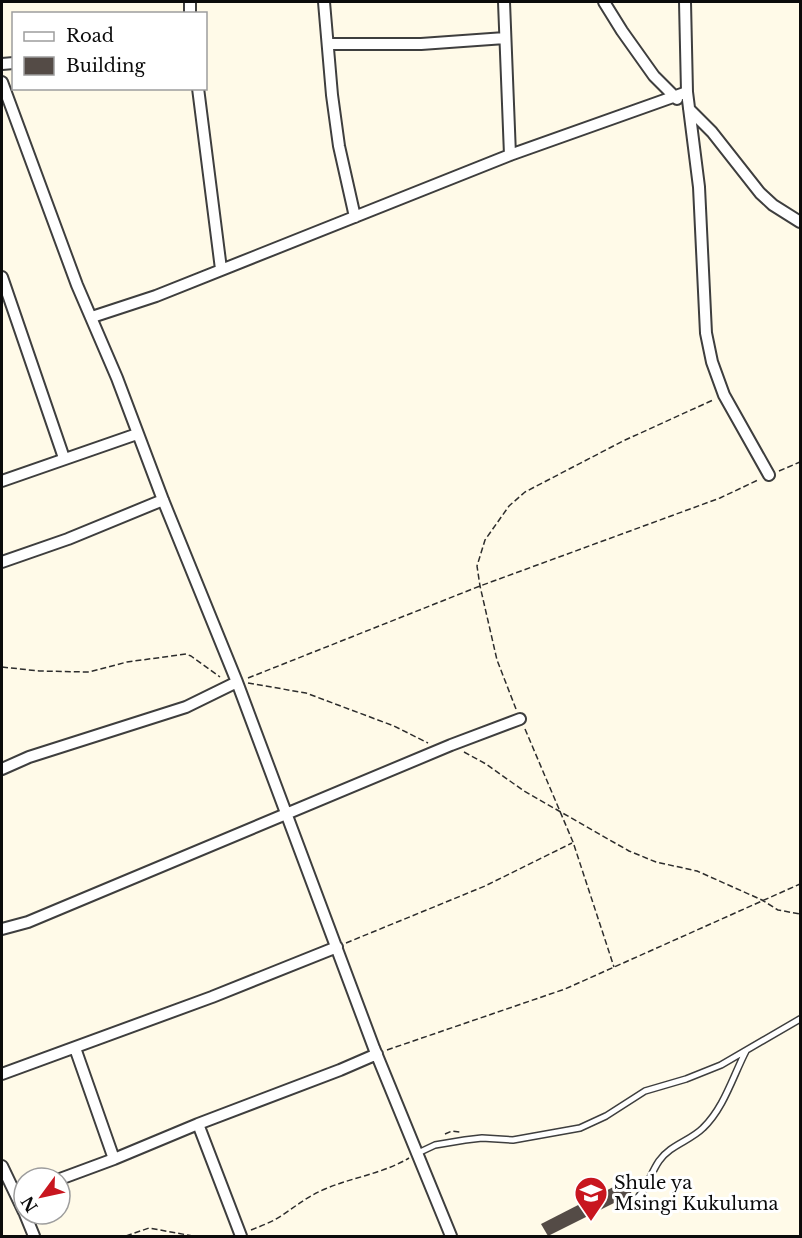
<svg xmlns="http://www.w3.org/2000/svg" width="802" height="1238" font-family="'Libre Baskerville',serif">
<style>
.building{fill:#544b46}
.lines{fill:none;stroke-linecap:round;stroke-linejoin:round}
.lane-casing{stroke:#3e3e3e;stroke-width:8}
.street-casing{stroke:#3e3e3e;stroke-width:14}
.path{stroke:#2d2d2d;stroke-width:1.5;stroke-dasharray:6 3;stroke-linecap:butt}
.lane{stroke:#fff;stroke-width:5}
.street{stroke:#fff;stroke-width:10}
.labels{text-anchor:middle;stroke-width:6;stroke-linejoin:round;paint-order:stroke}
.poi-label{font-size:18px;fill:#0b0b0b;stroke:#fff;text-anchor:start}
</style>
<rect width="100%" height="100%" fill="#fffae8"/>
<path class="building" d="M625,1181L632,1194L548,1236L541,1224Z"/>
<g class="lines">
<defs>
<path id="lane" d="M418,1153L435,1145L465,1140L482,1138L513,1140L580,1128L606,1116L645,1091L686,1079L721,1065L800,1019
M635,1200C647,1190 650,1174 659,1161C670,1145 690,1141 703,1128C724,1108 733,1076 746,1051"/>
<path id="street" d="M190,2V14
M324,2L332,95L339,146L355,217
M504,2L510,155
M604,2L622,31L654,76L677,99
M685,2L687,92L699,187L706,333L712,362L724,395L769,475
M328,44H421L505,38
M2,64L14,63
M2,82L77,285L117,378L163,500L237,682L374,1048L451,1236
M198,88L221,269
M689,109L712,132L760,193L773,205L800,222
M2,277L64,458
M92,317L156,296L510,155L687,92
M2,481L137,434
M2,562L68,539L163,500
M2,769L29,757L186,707L237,682
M2,929L28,922L451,745L520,719
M75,1048L114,1159
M2,1074L212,997L337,947
M198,1124L241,1236
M2,1166L24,1212
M60,1179L114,1159L198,1124L340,1070L377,1054
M25,1214L34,1236"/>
</defs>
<use href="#lane" class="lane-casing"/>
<use href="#street" class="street-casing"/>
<path class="path" d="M779,471L800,462
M2,667L39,671L89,672L127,662L186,654L191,656L220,677
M248,678L480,586L720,498L758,480
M248,683L306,693L394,726L428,743
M516,709L497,660L480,586L477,566L485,540L509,506L525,492L623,441L713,400
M525,729L573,842L614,967
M464,752L486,764L524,791L629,851L656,862L697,871L762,900L778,910L800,914
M346,943L485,886L572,843
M387,1050L565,989L800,884
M445,1134L452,1131L460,1132
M251,1230C261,1226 272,1222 281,1216C296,1206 308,1196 325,1189C353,1177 382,1174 409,1158
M126,1236L149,1228L193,1236H229"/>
<use href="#lane" class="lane"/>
<use href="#street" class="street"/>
</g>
<defs>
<symbol id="school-pin" viewBox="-11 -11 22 30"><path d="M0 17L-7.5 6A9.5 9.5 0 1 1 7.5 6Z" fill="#c8161f" stroke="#fff"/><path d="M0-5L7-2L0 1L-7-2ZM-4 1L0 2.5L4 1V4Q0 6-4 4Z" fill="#fff"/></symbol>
</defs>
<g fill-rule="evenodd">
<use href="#school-pin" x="572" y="1174" width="38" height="52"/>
</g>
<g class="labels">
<g class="poi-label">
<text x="614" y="1189">Shule ya<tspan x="614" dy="21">Msingi Kukuluma</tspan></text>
</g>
</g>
<rect width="802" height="1238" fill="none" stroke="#0b0b0b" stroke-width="6"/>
<rect x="12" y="12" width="195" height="78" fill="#ffffff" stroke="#9d9d9d" stroke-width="1.5"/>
<rect x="24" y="32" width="30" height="9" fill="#ffffff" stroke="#9d9d9d" stroke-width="1.5"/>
<text x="66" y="42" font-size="18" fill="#0b0b0b">Road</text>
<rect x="24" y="57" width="30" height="18" fill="#544b46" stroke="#9d9d9d" stroke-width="1.5"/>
<text x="66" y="72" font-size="18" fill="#0b0b0b">Building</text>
<g transform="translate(42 1196) rotate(237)"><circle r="28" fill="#ffffff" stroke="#9d9d9d" stroke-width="1.5"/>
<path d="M0-4.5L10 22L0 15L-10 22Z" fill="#c8161f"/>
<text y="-9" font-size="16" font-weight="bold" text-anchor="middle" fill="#0b0b0b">N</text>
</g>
</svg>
